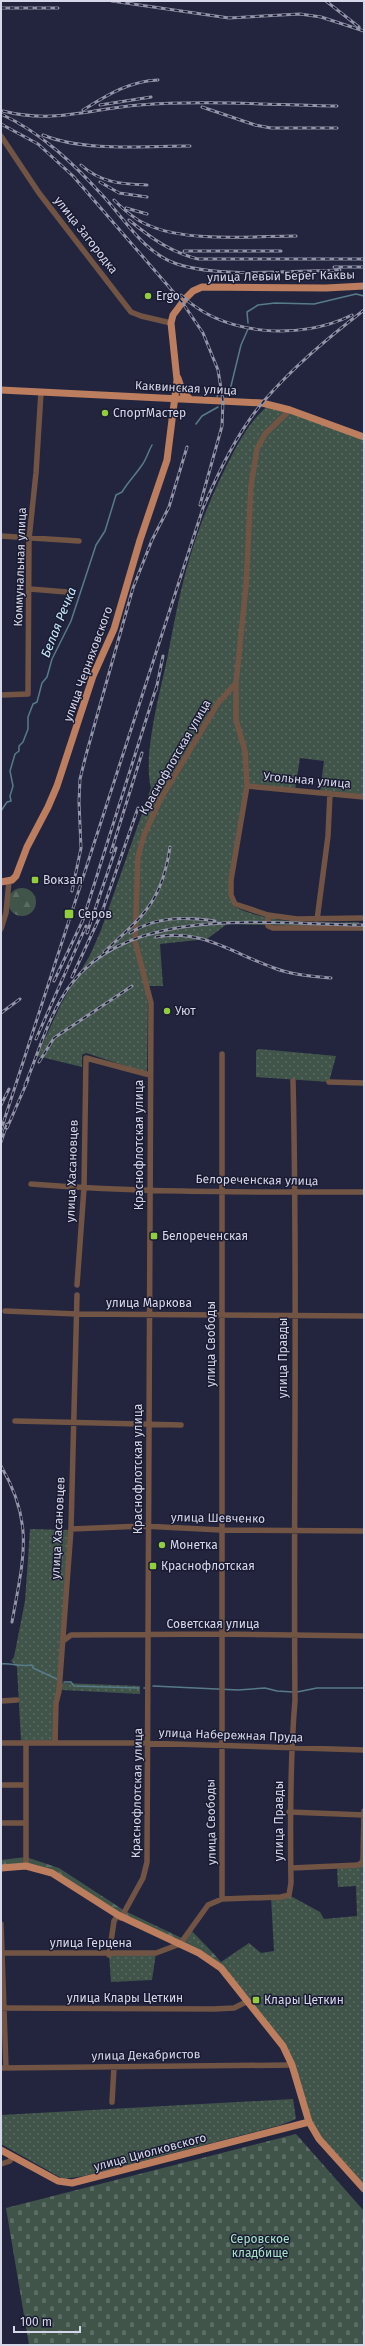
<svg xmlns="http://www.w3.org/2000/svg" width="365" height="2346" font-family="'Fira Sans',sans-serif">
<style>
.grass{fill:url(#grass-dots)}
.forest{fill:url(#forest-firs)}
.cemetery{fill:url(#cemetery-stones)}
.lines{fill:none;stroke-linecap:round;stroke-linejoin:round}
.stream{stroke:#577b89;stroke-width:1.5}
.minor{stroke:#725445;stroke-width:5.5}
.major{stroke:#bc7e5e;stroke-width:7}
.rail-casing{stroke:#9294a8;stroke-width:3}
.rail{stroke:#1a1b33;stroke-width:1.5;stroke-dasharray:4.5;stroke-linecap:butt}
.poi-dot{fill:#92cd3e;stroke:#1a1b33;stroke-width:1.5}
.labels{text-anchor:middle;stroke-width:3;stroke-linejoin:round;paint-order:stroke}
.street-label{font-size:12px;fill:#d6d8e9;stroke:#1a1b33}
.poi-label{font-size:12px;fill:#d6d8e9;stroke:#1a1b33;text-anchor:start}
.park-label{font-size:12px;fill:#a6e4c6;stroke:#1a1b33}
.water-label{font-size:13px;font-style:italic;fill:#c5ebfb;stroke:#1a1b33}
</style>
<defs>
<pattern id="grass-dots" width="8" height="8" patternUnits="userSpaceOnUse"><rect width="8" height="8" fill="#40544a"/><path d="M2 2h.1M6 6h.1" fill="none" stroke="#5b6c64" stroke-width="1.8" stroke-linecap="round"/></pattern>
<pattern id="forest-firs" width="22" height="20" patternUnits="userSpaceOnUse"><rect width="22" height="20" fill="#40544a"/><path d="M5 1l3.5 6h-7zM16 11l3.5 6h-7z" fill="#5b6c64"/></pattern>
<pattern id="cemetery-stones" width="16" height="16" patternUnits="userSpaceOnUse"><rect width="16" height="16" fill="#40544a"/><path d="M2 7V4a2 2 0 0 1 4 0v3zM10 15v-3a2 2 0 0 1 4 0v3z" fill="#5b6c64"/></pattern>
</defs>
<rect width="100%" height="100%" fill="#23253e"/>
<path class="grass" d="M269,405L364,437V797L320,792L324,761L300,758L295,790L247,786L229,882V897L233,906C272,925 316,923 359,922V928L227,924L207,939L160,944L163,986H145L148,1003L147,1073L86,1053L82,1055V1067L37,1056L61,1004L90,955L101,930L151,788C143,759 158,699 165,669C172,636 177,603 186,571C196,533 211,496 229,461C239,441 252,418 269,405Z
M259,1049L336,1056L329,1082L256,1077V1051Z
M30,1529L70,1530L55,1741H21L17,1667L11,1661L14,1657L25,1601Z
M62,1683L140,1686V1694L62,1690Z
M364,1861V2189L319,2139L283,2046L221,1968V1962L249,1943L261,1953L274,1951L271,1897L289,1895L320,1912L324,1919L357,1916L356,1886L338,1887L337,1866Z
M190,1929L213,1953L182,1939Z
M156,1953L152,1980L111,1982L109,1954Z
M293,2099L296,2119L281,2125L84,2176L63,2179L1,2144V2115Z"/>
<path class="forest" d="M8 902a14 14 0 1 1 28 0a14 14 0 1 1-28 0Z
M26,1857L59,1868L125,1911L213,1953L221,1962V1968L208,1959L121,1918L43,1870L1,1868V1860Z"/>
<path class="cemetery" d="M296,2134L364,2211V2345H29L6,2208Z"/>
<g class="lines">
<path class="stream" d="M248,323L247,312L258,305L275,303L314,304L356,294L364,296
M225,392L230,390L241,345L248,329
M217,397L219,392
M196,424L202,416L218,407
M1,811L7,802L11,801L10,796L13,786L10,771L15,754L19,751V746L23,742L28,729V717L33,704L37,702L42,683L47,677L52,659L71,621L96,545L105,531L116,495L122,492C128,482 136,474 142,465C146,460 148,452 152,445
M1,1664C12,1663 21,1667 32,1665L33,1668L57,1679
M64,1682H71L74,1686L139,1688
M153,1686L238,1690L265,1688L277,1691L293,1692
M144,1688H145
M297,1692L317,1688H364"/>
<path class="minor" d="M1,136L39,193L131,312L141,316L171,323
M1,536L79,541
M30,589L67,592
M236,683V720L245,751L247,786L231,880V895L235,904L268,915L297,919L362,918
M1,695L28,694L29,539L36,473L41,392
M247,786L364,797
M268,915V926L273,928H364
M317,920L328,836L330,793
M1,929L6,913L9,881
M222,1054V1899
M329,1082L364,1083
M31,1184C142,1193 253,1192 364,1192
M77,1285L84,1188L86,1058L150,1075
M5,1311L77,1314L364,1316
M15,1421L181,1425
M71,1529L143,1526L221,1530L364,1531
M63,1641L71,1635L221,1634L364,1636
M1,1701L17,1700
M1,1743H141L364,1750
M55,1743L56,1703L59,1691L71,1529L77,1295
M1,1785H26
M289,1812L364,1815
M1,1823H26
M26,1866V1743
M291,1868L359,1865L363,1861L364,1811
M121,1918L143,1878L147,1862L151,1003L135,941L138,857L144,835L160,800L218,703L236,683L246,586L251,486L257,449L265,434L290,410
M1,1924L6,2068
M1,1953H156L180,1944L208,1905L222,1899L281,1897L289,1895L291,1883C290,1822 290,1761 295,1700C293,1493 298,1287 293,1081
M109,1955L114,1921L118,1915
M1,2008L214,2009L234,2008L248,2001
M1,2068L292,2065
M112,2102L114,2067
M1,2164L10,2161L12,2156"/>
<path class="major" d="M178,378L183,393L190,399
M1,390L262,403L290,410L364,437
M1,882L12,880L16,876L27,847L48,807L57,786L93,676L114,629L140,540L167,460L177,380L171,323L173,315L185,299L193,291L202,287L326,288L364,286
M1,1868L26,1866L52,1873L118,1915L199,1953L221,1968L283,2046L292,2065L309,2122L319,2139L364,2189
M1,2150L58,2181L72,2183L309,2122"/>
<defs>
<path id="rail" d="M112,1L229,18L300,14L321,17L364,31
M326,1L359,27
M1,8H58
M100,105L151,97
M202,107L255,125L271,128H337
M83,110C106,96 129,81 158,80
M3,111C53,124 90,109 139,105C204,100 272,105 337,106
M1,114C42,133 74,164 104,197C126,221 144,253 177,264C220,278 293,271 340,270
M1,124L38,144L73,176L182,302L203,333L218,370L223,401L222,426L200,505
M43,135C84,152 144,146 190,146
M81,165C101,183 121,184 147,185
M100,182L119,193L147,197
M114,200C124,210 135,220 148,225C188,243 253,236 296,236
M126,208L147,214
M129,220C151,238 170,252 198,259H364
M184,251H281
M334,267H364
M181,295C224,336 300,341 352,315
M156,690L163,656
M111,852L142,753
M72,891L81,848L79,802L80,779L86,755L133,588L152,540L169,507L187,447
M87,933L116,848
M130,933C156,916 185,917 215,921
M156,937C201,928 234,954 274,968C292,975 312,976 331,978
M104,952C143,916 162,902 170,847
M72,977L102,912L138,808
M54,981L83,920L157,685
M1,1013L20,999
M36,1039L86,926
M39,1062L54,1038L132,986
M25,1085C39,1052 49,1012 72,983C134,903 275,925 364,925
M1,1105L9,1089
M7,1128L28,1080
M1,1130L203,508C219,471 237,433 263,402C293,367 328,338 364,310
M1,1142L7,1124
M1,1466C35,1524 23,1560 12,1622"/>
</defs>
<use href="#rail" class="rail-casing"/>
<use href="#rail" class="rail"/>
</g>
<g class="poi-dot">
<circle cx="148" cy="296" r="4"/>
<circle cx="105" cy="413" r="4"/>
<rect x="31" y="876" width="8" height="8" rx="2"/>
<rect x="64" y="909" width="10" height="10" rx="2"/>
<circle cx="167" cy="1011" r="4"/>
<rect x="150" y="1232" width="8" height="8" rx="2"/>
<circle cx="162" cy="1545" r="4"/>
<rect x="149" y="1562" width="8" height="8" rx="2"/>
<rect x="252" y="1996" width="8" height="8" rx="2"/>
</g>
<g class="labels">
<g class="street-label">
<text transform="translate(86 235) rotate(52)" y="4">улица Загородка</text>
<text transform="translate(281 276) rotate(-1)" y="4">улица Левый Берег Каквы</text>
<text transform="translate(186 388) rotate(3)" y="4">Каквинская улица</text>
<text transform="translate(20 567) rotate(-88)" y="4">Коммунальная улица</text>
<text transform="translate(88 664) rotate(-70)" y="4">улица Черняховского</text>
<text transform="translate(175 757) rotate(-60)" y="4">Краснофлотская улица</text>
<text transform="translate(307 780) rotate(5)" y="4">Угольная улица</text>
<text transform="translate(139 1145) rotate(-90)" y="4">Краснофлотская улица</text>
<text transform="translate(72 1171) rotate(-88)" y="4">улица Хасановцев</text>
<text transform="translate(257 1180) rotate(1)" y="4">Белореченская улица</text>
<text x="149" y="1307">улица Маркова</text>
<text transform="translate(211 1344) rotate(-90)" y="4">улица Свободы</text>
<text transform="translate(283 1358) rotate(-90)" y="4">улица Правды</text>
<text transform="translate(138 1469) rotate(-90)" y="4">Краснофлотская улица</text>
<text transform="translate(218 1518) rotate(1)" y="4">улица Шевченко</text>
<text transform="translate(58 1528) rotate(-87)" y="4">улица Хасановцев</text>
<text x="213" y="1628">Советская улица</text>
<text transform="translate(231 1735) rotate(2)" y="4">улица Набережная Пруда</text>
<text transform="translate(137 1793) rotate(-89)" y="4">Краснофлотская улица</text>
<text transform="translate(279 1821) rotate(-90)" y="4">улица Правды</text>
<text transform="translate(211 1822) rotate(-91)" y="4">улица Свободы</text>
<text x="91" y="1947">улица Герцена</text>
<text x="125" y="2002">улица Клары Цеткин</text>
<text transform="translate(146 2055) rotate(-1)" y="4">улица Декабристов</text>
<text transform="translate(150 2152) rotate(-15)" y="4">улица Циолковского</text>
</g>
<g class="poi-label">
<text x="156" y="300">Ergo</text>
<text x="113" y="417">СпортМастер</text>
<text x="43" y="884">Вокзал</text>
<text x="78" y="918">Серов</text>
<text x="175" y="1015">Уют</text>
<text x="162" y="1240">Белореченская</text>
<text x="170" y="1549">Монетка</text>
<text x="161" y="1570">Краснофлотская</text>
<text x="264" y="2004">Клары Цеткин</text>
</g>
<g class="park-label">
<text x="260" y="2243">Серовское<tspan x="260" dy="14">кладбище</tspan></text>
</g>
<g class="water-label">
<text transform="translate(58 622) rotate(-68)" y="5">Белая Речка</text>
</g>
</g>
<rect width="365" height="2346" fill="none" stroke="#d6d8e9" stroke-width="4"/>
<path d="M14 2326v6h66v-6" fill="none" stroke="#d6d8e9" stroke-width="2"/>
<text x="20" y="2326" font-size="12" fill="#d6d8e9" stroke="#1a1b33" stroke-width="3" paint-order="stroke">100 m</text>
</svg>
